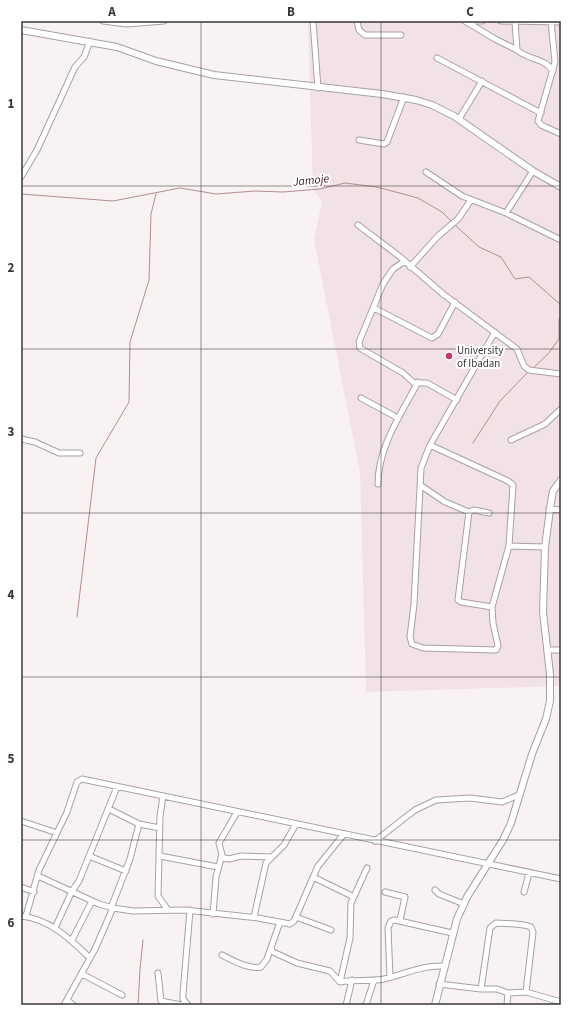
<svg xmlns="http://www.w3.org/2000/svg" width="582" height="1026" font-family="'Source Sans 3',sans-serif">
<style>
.built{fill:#f2e2e5}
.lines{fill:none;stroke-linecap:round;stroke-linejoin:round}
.stream{stroke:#b38d96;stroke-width:1}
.minor-casing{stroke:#a7a1a2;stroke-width:7}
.tertiary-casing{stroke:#a7a1a2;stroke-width:8}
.minor{stroke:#fff;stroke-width:5}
.tertiary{stroke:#fff;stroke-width:6}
.grid{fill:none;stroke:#3a3738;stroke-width:1;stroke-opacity:0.55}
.poi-dot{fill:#c4386b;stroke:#fff;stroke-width:1.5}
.labels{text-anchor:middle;stroke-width:4;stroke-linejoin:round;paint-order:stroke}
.poi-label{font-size:11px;fill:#3a3738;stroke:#fff;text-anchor:start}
.water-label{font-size:12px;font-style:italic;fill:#4b1929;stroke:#fff}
.neatline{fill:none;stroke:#3a3738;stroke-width:1.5}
.grid-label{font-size:13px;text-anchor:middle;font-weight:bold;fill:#3a3738}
</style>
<rect width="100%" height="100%" fill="#f9f2f3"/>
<path class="built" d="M308,21H561V686L366,692L360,472L314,240L322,201L313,190Z"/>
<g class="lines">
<path class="stream" d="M21,194L113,201L180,188L216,194L255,191L283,192L320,189L345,183L377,187L418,198L442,212L451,221
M455,225L479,247L501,257L515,279L529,277L561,305
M532,369L548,354L559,339V319L561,317
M473,443L500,401L528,372
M77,617L96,458L129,402L130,342L149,280L151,214L156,194
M138,1005L140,969L143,940"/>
<defs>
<path id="minor" d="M103,21L127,24L164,21
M313,21L318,88
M357,21L359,30L365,35H401
M465,21L495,39L517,50
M466,21H482
M501,21L561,22
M551,21L555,62L538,121L541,125L561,134
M515,22L517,50C528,60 545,58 553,71
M437,58L541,113
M459,119L482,81
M359,140L384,144L387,142L404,97
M426,172L462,196L506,213L561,240
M21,177L37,150L75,67L84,57L90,41
M506,213L533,171
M358,225L399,256L443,294L517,349L524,366L529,370L561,374
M405,261L393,269L383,284L359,342L360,348L403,373L414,383H427L457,400
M410,267L438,236L458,219L471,200
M374,308L432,338L438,334L455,302
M495,332L430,445L421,468L414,604L410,637L412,644L423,648L496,650L498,646L493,623L492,607L509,546L545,547
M361,398L398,418
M21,439L35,442L59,453H80
M511,440L545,424L561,409
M430,445L508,481L513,485L509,546
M378,484C378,447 401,414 418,382
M420,485L445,502L469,512
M549,509L561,510
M489,513L474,510L469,512L458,600L461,602L492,607
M547,650H561
M163,796L160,816L158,896L168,910
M109,809L139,824L160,828
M21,821L57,833
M375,841L415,810L436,800L470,798L502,802L519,795
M89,856L126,871
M160,856L218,867
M221,857L229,859L241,856L272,857
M38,876L99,904L113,908L133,911L185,910L258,918L290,924L294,921L318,866L344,834
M313,877L354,897
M21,887L34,892
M435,890L439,894L464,904
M385,892L405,897L400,920
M524,892L529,873
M111,908L130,859L139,824
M213,914L216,877L222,855L219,843L237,812
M21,916C50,919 70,939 90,958
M26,916L39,870L67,812L77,782L82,779L561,879
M254,917L266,863L284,845L296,824
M296,917L331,930
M55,928L72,891L79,881L117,787
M72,940L92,901
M271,948L273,952L297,963L330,971L340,982C355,979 369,982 384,979C405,974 422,965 444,966
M222,955C232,960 249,970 261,967L267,959L280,922
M158,973L161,1001L181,1005L186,1003
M82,974L122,995
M390,977L388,928L391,921L395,920L452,933
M340,982L350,938L351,903L367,868
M439,984L481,989H497L508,993L526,992L561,1002
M481,989L490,928L496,923C507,924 520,923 531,927L533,932L526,992
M67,1000L73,1005
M64,1005L95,949L113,908
M188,1005L183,999V994L190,910
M346,1005L352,980
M366,1005L374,980
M507,1005L508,993"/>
<path id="tertiary" d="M21,30L117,47L156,61L214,75L382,94L416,100L432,105L454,116L533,171L561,187
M435,1005L457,919L467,897L503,840L511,823L532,754L546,719L550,701V674L543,612L545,547L551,502L553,491L561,480"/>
</defs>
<use href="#minor" class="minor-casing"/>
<use href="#tertiary" class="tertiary-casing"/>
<use href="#minor" class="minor"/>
<use href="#tertiary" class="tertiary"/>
</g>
<path class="grid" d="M201,21V1005M381,21V1005M21,186H561M21,349H561M21,513H561M21,677H561M21,840H561"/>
<circle class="poi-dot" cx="449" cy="356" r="4"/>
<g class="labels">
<g class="poi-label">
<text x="457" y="354">University<tspan x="457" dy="13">of Ibadan</tspan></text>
</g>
<g class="water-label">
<text transform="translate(311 180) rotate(-6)" y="4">Jamoje</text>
</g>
</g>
<rect width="582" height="1026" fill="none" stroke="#ffffff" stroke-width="44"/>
<rect x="22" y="22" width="538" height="982" class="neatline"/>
<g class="grid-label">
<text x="112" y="16">A</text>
<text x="291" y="16">B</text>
<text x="470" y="16">C</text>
<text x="11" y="108">1</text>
<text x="11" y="272">2</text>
<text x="11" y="436">3</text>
<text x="11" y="599">4</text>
<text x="11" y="763">5</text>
<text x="11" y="927">6</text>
</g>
</svg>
